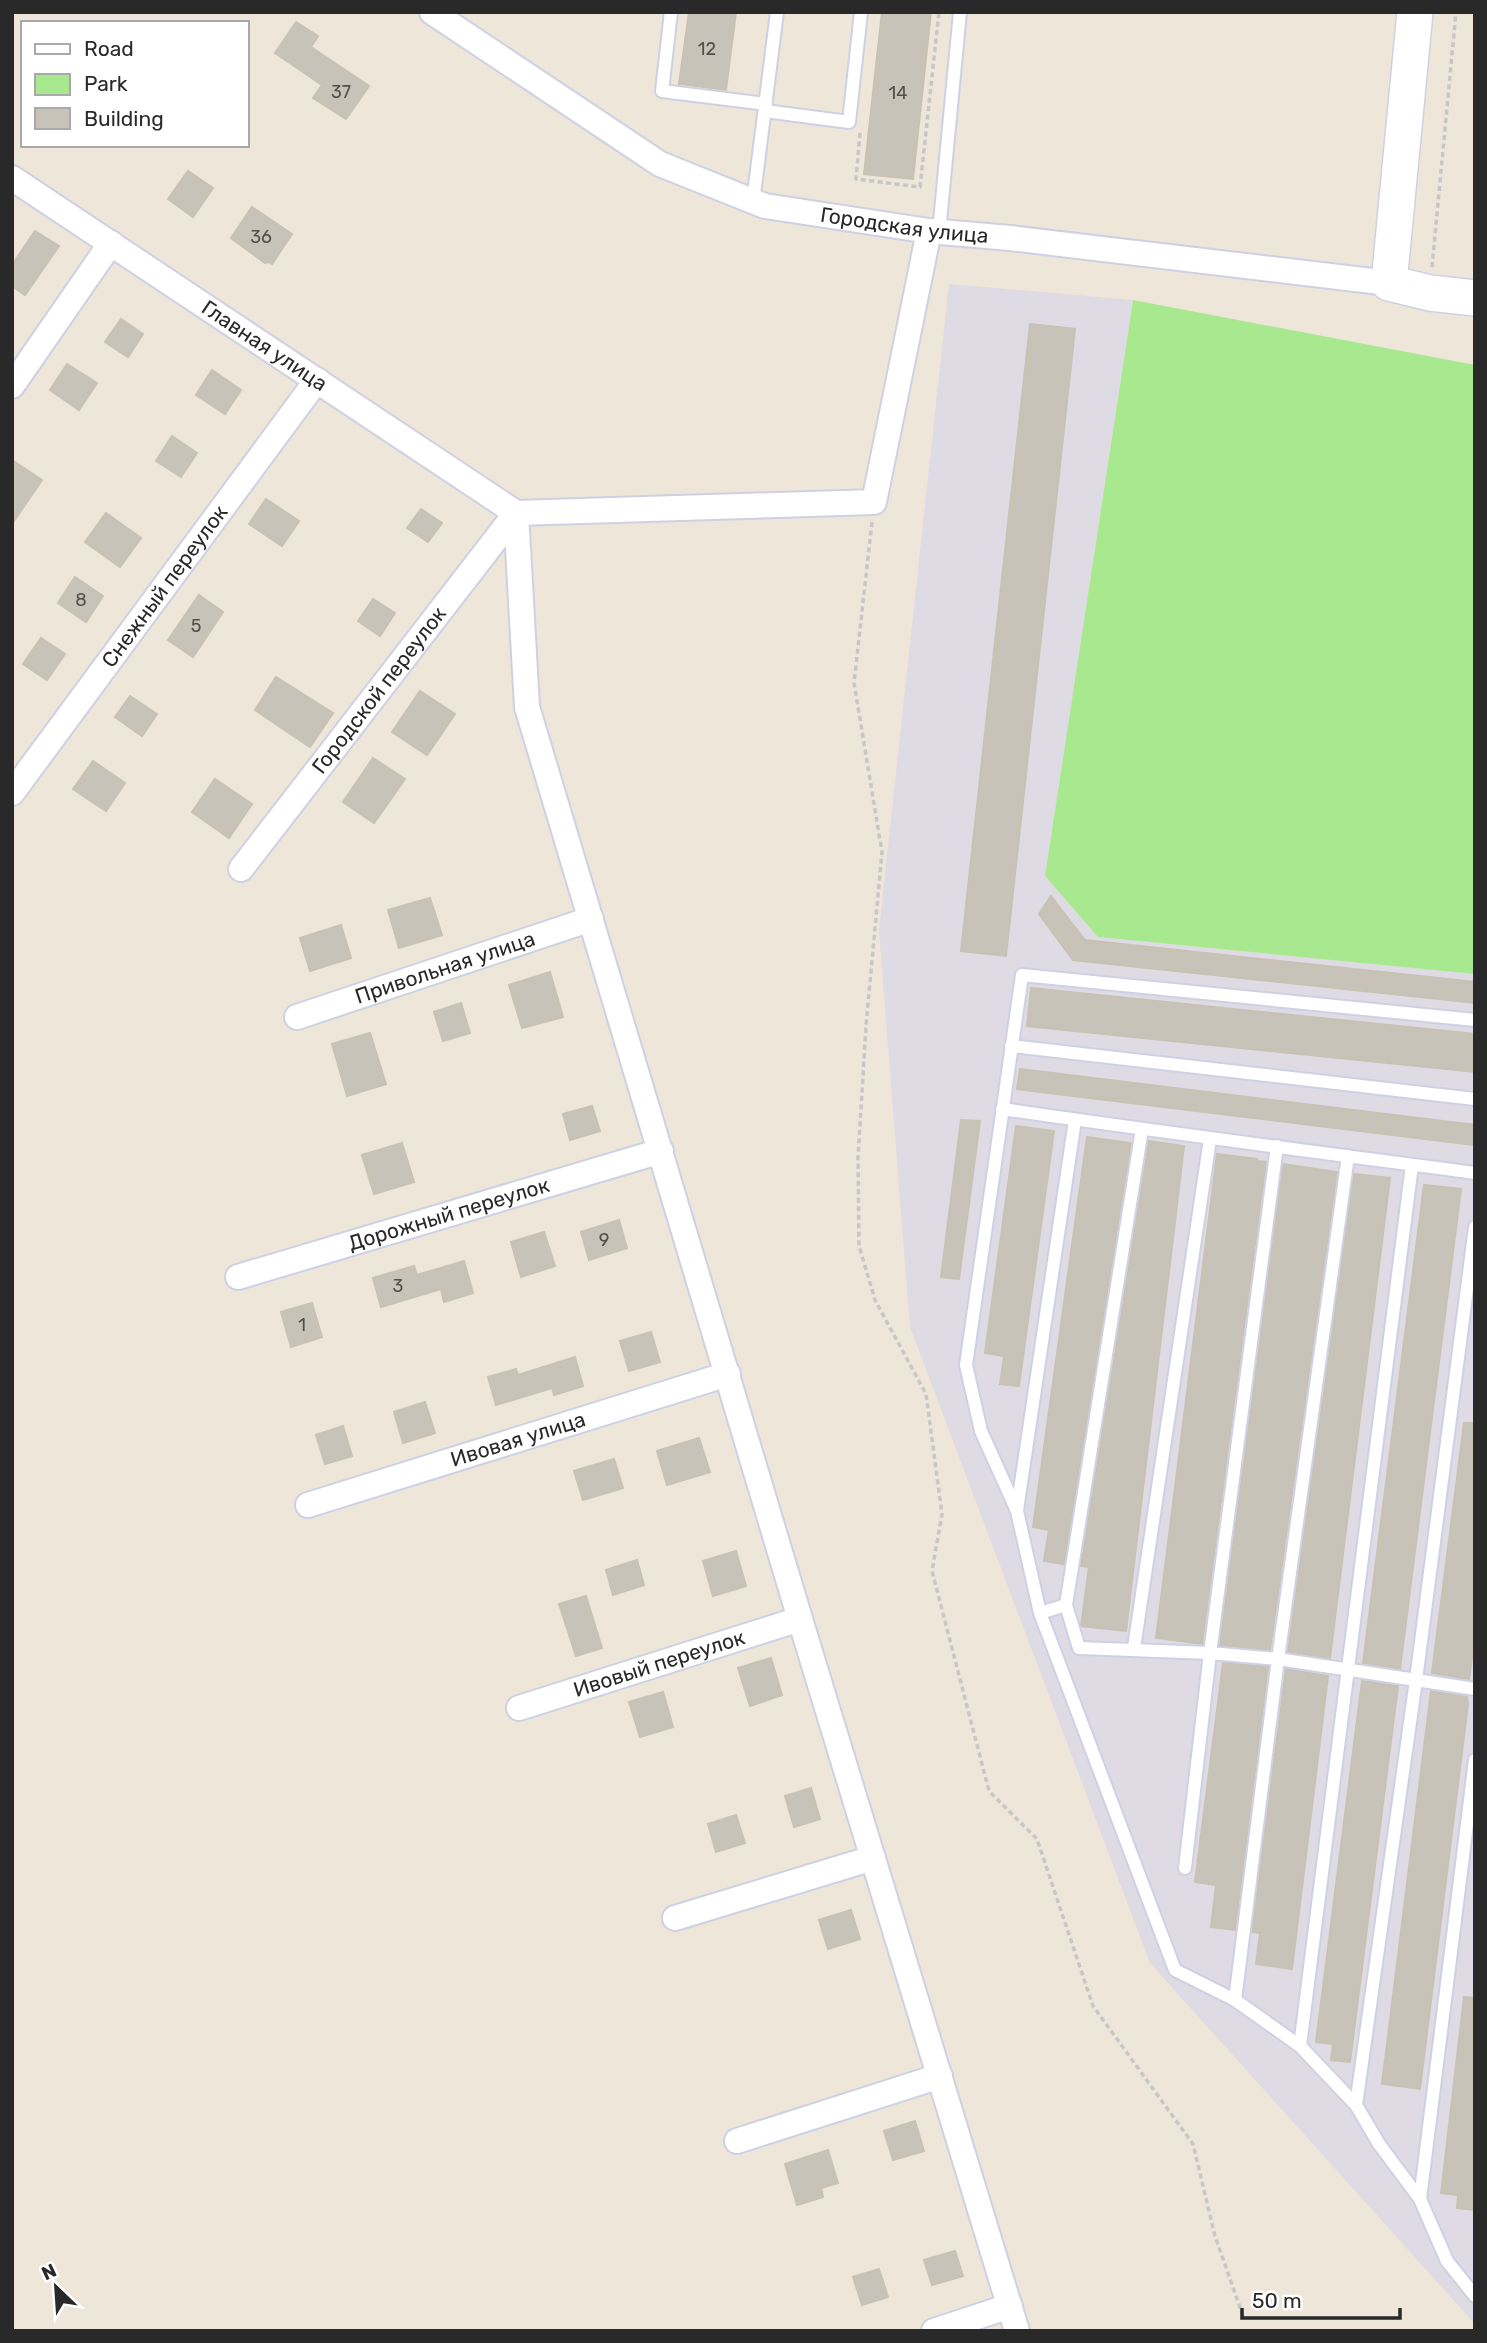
<svg xmlns="http://www.w3.org/2000/svg" width="1487" height="2343" font-family="Rubik,sans-serif">
<style>
.industrial{fill:#dedbe4}
.green{fill:#a8e990}
.building{fill:#c8c3b9;stroke:#c8c2b3;stroke-width:2}
.lines{fill:none;stroke-linecap:round;stroke-linejoin:round}
.lane-casing{stroke:#ced1e4;stroke-width:16}
.street-casing{stroke:#ced1e4;stroke-width:28}
.secondary-casing{stroke:#ced1e4;stroke-width:38}
.path{stroke:#c7c7c7;stroke-width:3.5;stroke-dasharray:5 3.5;stroke-linecap:butt}
.lane{stroke:#fff;stroke-width:12}
.street{stroke:#fff;stroke-width:24}
.secondary{stroke:#fff;stroke-width:35}
.labels{text-anchor:middle;stroke-width:5;stroke-linejoin:round;paint-order:stroke}
.number-label{font-size:18px;fill:#51504d}
.street-label{font-size:21px;fill:#292929;stroke:#fff}
</style>
<rect width="100%" height="100%" fill="#ede6d9"/>
<path class="industrial" d="M949,284L1133,300L1045,876L1098,937L1475,974V2324L1150,1963L910,1327L879,930Z"/>
<path class="green" d="M1133,300L1475,365V974L1098,937L1045,876Z"/>
<path class="building" d="M689,12H736L726,90L679,84Z
M882,12H931L913,179L864,174Z
M296,22L318,36L311,47L369,86L346,119L313,98L322,85L275,53Z
M188,171L213,188L193,217L168,199Z
M252,207L292,234L272,264L269,262L265,263L231,238Z
M35,231L59,246L25,295L12,286V265Z
M121,319L143,334L128,357L105,342Z
M1030,324L1075,329L1006,956L961,951Z
M67,364L97,383L79,410L50,390Z
M212,370L241,390L225,414L196,395Z
M172,436L197,453L181,477L156,461Z
M12,460L42,480L12,524Z
M266,499L299,521L282,546L249,524Z
M421,509L442,523L428,542L407,528Z
M106,513L141,538L120,567L85,542Z
M75,577L103,596L86,622L58,603Z
M199,595L223,612L193,657L168,640Z
M373,599L395,613L380,636L358,621Z
M41,638L65,654L47,680L23,664Z
M276,677L333,713L310,747L255,710Z
M420,691L455,714L427,755L392,732Z
M130,696L157,714L142,736L115,717Z
M373,758L405,779L374,823L343,802Z
M93,761L125,783L106,811L73,789Z
M215,779L252,804L229,838L192,812Z
M1051,896L1085,940L1475,982V1003L1073,960L1039,914Z
M430,898L442,935L399,948L388,910Z
M341,925L351,958L310,971L300,938Z
M550,972L563,1017L522,1028L509,985Z
M1031,988L1475,1034V1072L1027,1026Z
M461,1003L470,1033L443,1041L434,1012Z
M370,1033L386,1084L347,1096L332,1044Z
M1020,1069L1475,1125V1145L1017,1089Z
M592,1106L600,1131L570,1140L563,1114Z
M961,1120L980,1121L959,1279L941,1277Z
M1016,1126L1054,1131L1019,1386L1000,1384L1004,1356L985,1353Z
M1087,1137L1131,1143L1064,1564L1044,1561L1049,1530L1033,1527Z
M1149,1141L1184,1146L1126,1631L1081,1626L1089,1567L1081,1566Z
M402,1143L414,1182L374,1194L362,1155Z
M1217,1154L1257,1159V1161L1266,1162L1202,1644L1156,1638Z
M1283,1164L1337,1172L1270,1650L1220,1645Z
M1354,1174L1390,1178L1330,1658L1288,1652Z
M1424,1185L1461,1189L1400,1669L1363,1663Z
M619,1220L627,1248L589,1260L581,1232Z
M544,1232L555,1266L521,1277L511,1242Z
M464,1261L473,1293L444,1302L441,1289L381,1307L373,1278L414,1266L417,1275Z
M312,1303L322,1337L291,1347L281,1312Z
M651,1332L660,1362L629,1371L620,1341Z
M575,1357L583,1386L554,1395L552,1388L496,1405L488,1377L516,1369L518,1375Z
M425,1402L435,1433L403,1443L394,1412Z
M1464,1423H1475V1636L1469,1679L1432,1673Z
M343,1426L352,1456L325,1464L316,1435Z
M699,1438L710,1472L667,1485L657,1451Z
M614,1459L623,1488L583,1500L574,1471Z
M736,1551L746,1586L713,1596L703,1561Z
M637,1560L644,1585L613,1595L606,1570Z
M586,1596L602,1648L576,1656L559,1604Z
M771,1658L782,1695L750,1706L738,1668Z
M1223,1663L1268,1667L1235,1930L1211,1927L1216,1885L1195,1882Z
M1286,1669L1328,1676L1292,1969L1256,1964L1260,1933L1252,1932Z
M1362,1681L1398,1686L1350,2062L1331,2060L1333,2044L1316,2042Z
M1431,1691L1467,1697L1468,1704L1420,2089L1382,2084Z
M663,1692L673,1727L640,1737L629,1702Z
M811,1788L820,1819L794,1827L785,1796Z
M736,1815L745,1843L716,1852L708,1824Z
M851,1910L860,1939L828,1949L819,1920Z
M1464,1997L1475,1998V2210L1457,2208L1458,2195L1441,2193Z
M915,2121L924,2151L893,2160L884,2131Z
M828,2150L838,2183L821,2188L823,2197L797,2205L785,2164Z
M955,2251L963,2276L932,2285L924,2260Z
M879,2269L888,2297L862,2305L853,2277Z"/>
<g class="lines">
<defs>
<path id="lane" d="M671,12L662,91L766,104
M765,111L849,122L861,12
M753,202L777,12
M939,232L960,12
M1475,1020L1022,975L966,1365L981,1431L1017,1511L1040,1613L1175,1970L1235,2000L1300,2046L1356,2105L1379,2144L1420,2199L1447,2261L1475,2296
M1011,1046L1475,1099
M1002,1109C1159,1132 1317,1152 1475,1173
M1017,1510L1075,1120
M1066,1605L1079,1648L1210,1653L1278,1659L1475,1689
M1040,1613L1066,1605L1142,1129
M1134,1648L1210,1139
M1185,1868L1210,1653L1277,1146
M1235,2000L1278,1659L1348,1156
M1300,2046L1412,1165
M1356,2105L1416,1680L1475,1227
M1420,2199L1475,1760"/>
<g id="street">
<path id="s1" d="M432,12L660,164L765,206L929,231L1010,238L1389,283"/>
<path id="s2" d="M12,178L516,513"/>
<path d="M12,386L111,243"/>
<path d="M516,513L527,707L800,1619L1017,2331"/>
<path d="M516,513L874,502L929,231"/>
<path id="s3" d="M12,793L317,380"/>
<path id="s4" d="M241,869L516,513"/>
<path id="s5" d="M297,1017L591,919"/>
<path id="s6" d="M238,1277L661,1151"/>
<path id="s7" d="M308,1505L728,1374"/>
<path id="s8" d="M519,1708L800,1619"/>
<path d="M675,1918L873,1858"/>
<path d="M737,2141L940,2076"/>
<path d="M934,2331L1010,2306"/>
</g>
<path id="secondary" d="M1415,12L1389,283L1430,293L1475,298"/>
</defs>
<use href="#lane" class="lane-casing"/>
<use href="#street" class="street-casing"/>
<use href="#secondary" class="secondary-casing"/>
<path class="path" d="M860,133L856,179L920,187L939,12
M1432,267L1456,12
M872,522L854,683L882,852L866,1026L858,1158L859,1246L875,1300L926,1394L942,1514L932,1571L989,1791L1037,1839L1093,2006L1193,2144L1215,2236L1243,2316"/>
<use href="#lane" class="lane"/>
<use href="#street" class="street"/>
<use href="#secondary" class="secondary"/>
</g>
<g class="labels">
<g class="number-label">
<text x="707" y="55">12</text>
<text x="341" y="98">37</text>
<text x="898" y="99">14</text>
<text x="261" y="243">36</text>
<text x="81" y="606">8</text>
<text x="196" y="632">5</text>
<text x="604" y="1246">9</text>
<text x="398" y="1292">3</text>
<text x="302" y="1331">1</text>
</g>
<g class="street-label">
<text dy="7" stroke="none"><textPath href="#s1" startOffset="528">Городская улица</textPath></text>
<text dy="7" stroke="none"><textPath href="#s2" startOffset="303">Главная улица</textPath></text>
<text dy="7" stroke="none"><textPath href="#s3" startOffset="257">Снежный переулок</textPath></text>
<text dy="7" stroke="none"><textPath href="#s4" startOffset="226">Городской переулок</textPath></text>
<text dy="7" stroke="none"><textPath href="#s5" startOffset="156">Привольная улица</textPath></text>
<text dy="7" stroke="none"><textPath href="#s6" startOffset="220">Дорожный переулок</textPath></text>
<text dy="7" stroke="none"><textPath href="#s7" startOffset="220">Ивовая улица</textPath></text>
<text dy="7" stroke="none"><textPath href="#s8" startOffset="147">Ивовый переулок</textPath></text>
</g>
</g>
<rect width="1487" height="2343" fill="none" stroke="#292929" stroke-width="28"/>
<rect x="21" y="21" width="228" height="126" fill="#ffffff" stroke="#a9a9a9" stroke-width="2"/>
<rect x="35" y="44" width="35" height="10" fill="#ffffff" stroke="#a9a9a9" stroke-width="2"/>
<text x="84" y="56" font-size="21" fill="#292929">Road</text>
<rect x="35" y="74" width="35" height="21" fill="#a8e990" stroke="#a9a9a9" stroke-width="2"/>
<text x="84" y="91" font-size="21" fill="#292929">Park</text>
<rect x="35" y="108" width="35" height="21" fill="#c8c3b9" stroke="#a9a9a9" stroke-width="2"/>
<text x="84" y="126" font-size="21" fill="#292929">Building</text>
<g transform="translate(56 2287) rotate(335)" stroke="#ffffff" stroke-width="5" paint-order="stroke">
<path d="M0-5L12 26L0 18L-12 26Z" fill="#292929"/>
<text y="-10" font-size="19" font-weight="bold" text-anchor="middle" fill="#292929">N</text>
</g>
<path d="M1242 2308v10h158v-10" fill="none" stroke="#292929" stroke-width="3.5"/>
<text x="1252" y="2308" font-size="21" fill="#292929" stroke="#ffffff" stroke-width="5" paint-order="stroke">50 m</text>
</svg>
